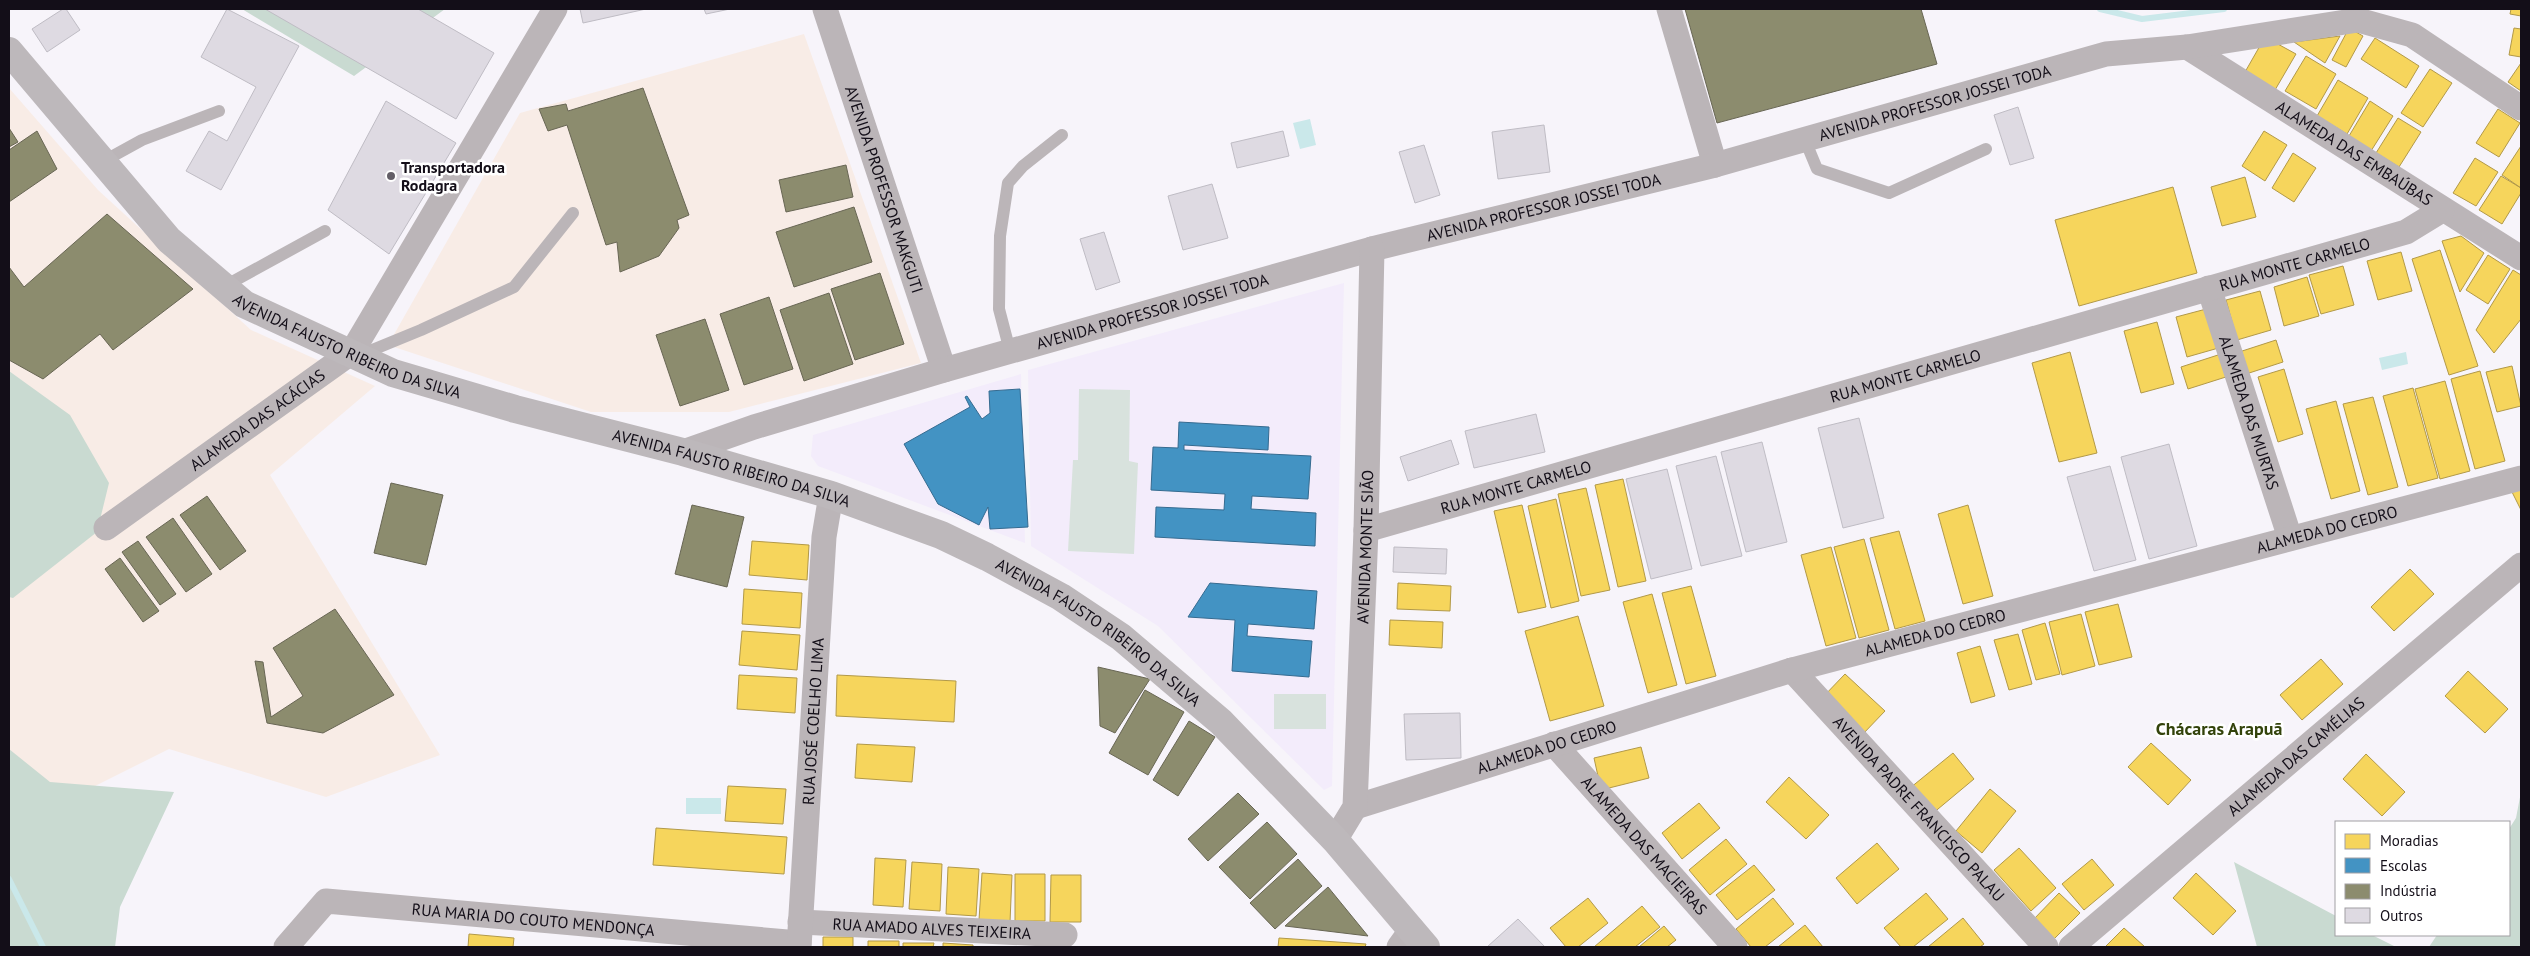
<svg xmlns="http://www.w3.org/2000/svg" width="2530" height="956" font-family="'PT Sans',sans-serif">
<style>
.industrial{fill:#f8ece6}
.built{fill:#f3ecfb}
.green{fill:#d8e2dd}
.forest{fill:#c9dad1}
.water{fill:#cae8ea}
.homes{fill:#f6d55c;stroke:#b29948}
.schools{fill:#4393c3;stroke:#356b90}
.industry{fill:#8c8c6e;stroke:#686654}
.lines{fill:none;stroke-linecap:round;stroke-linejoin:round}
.stream{stroke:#cae8ea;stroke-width:6}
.building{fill:#dedae2;stroke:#bfbcc4}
.lane{stroke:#bbb5b8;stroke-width:12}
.street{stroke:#bbb5b8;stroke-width:25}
.primary{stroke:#bdb8bb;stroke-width:28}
.poi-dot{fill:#635e67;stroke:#fff;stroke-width:2}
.labels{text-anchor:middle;stroke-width:5;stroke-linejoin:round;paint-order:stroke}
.street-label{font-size:16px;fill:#130e18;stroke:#fff}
.poi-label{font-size:16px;font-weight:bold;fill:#130e18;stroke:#fff;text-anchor:start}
.neighbourhood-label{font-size:18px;font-weight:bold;fill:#33430b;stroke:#fff}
</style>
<rect width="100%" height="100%" fill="#f7f4fa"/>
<path class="industrial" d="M804,34L921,363L729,412H591L388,345L520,113Z
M9,88L98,190L251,330L375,386L270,475L440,755L326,797L169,749L67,800L9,822Z"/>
<path class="built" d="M1344,283L1332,786L1324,790L1158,626L1031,546L1028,370Z
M1021,374L1025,543L818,466L811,456L813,435Z"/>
<path class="green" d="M1079,389L1130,390L1129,461L1138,463L1134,554L1068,551L1073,460H1078Z
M1274,694H1326V729H1274Z"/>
<path class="forest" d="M242,9H445L354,76Z
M9,371L70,415L109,483L97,532L13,598L9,597Z
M9,749L50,782L174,792L120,907L115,947H9Z
M2521,792V947H2429L2437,935H2509V829L2516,818Z
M2234,862L2336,916V935H2372L2396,947H2257Z"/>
<path class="water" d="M1310,119L1316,145L1300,149L1293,123Z
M2406,352L2408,364L2382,370L2379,358Z
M686,798H721V814H686Z"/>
<path class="homes" d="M2511,9H2521V16L2510,14Z
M2349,28L2363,36L2346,67L2332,60Z
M2514,28L2521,29V57L2509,55Z
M2340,36L2325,63L2294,42Z
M2265,37L2296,54L2275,90L2245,72Z
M2375,38L2419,66L2406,88L2361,59Z
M2306,56L2336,74L2316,109L2285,91Z
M2521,63V91L2508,82Z
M2430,69L2452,83L2423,127L2401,113Z
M2338,80L2368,98L2347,134L2317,116Z
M2370,101L2393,116L2371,151L2349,136Z
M2498,109L2520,123L2499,157L2476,143Z
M2398,118L2421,132L2399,167L2376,153Z
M2264,131L2287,145L2265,181L2242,166Z
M2521,146V188L2502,175Z
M2293,153L2316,168L2294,202L2272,188Z
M2475,158L2498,172L2476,206L2453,193Z
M2501,176L2521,188V193L2502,224L2479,210Z
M2245,177L2256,217L2222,226L2211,187Z
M2173,187L2197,273L2079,306L2055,220Z
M2461,236L2484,253L2460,292L2442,241Z
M2440,250L2478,366L2449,375L2412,259Z
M2401,252L2412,291L2378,300L2367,261Z
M2488,255L2510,269L2488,304L2466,290Z
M2343,266L2354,305L2321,314L2309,275Z
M2513,270L2521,275V319L2494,353L2476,330Z
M2307,277L2319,316L2284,326L2274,287Z
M2260,291L2271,330L2237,340L2226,300Z
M2210,308L2222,347L2187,357L2176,317Z
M2157,322L2174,384L2141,393L2124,331Z
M2276,340L2283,362L2243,375L2236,353Z
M2070,352L2097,453L2059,462L2032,363Z
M2221,354L2229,376L2188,389L2181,367Z
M2512,366L2521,406L2497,412L2486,372Z
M2284,369L2303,434L2278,442L2258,377Z
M2480,371L2505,461L2475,469L2451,379Z
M2445,381L2470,471L2440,479L2415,389Z
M2413,388L2438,478L2408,486L2383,396Z
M2373,397L2398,487L2368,495L2343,404Z
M2336,401L2360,491L2331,499L2306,409Z
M1623,479L1646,581L1618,587L1595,485Z
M1586,488L1610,590L1581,596L1558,494Z
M2521,489V510L2512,492Z
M1556,499L1579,601L1551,608L1528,506Z
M1522,505L1546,607L1518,613L1494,511Z
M1968,505L1993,596L1963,604L1938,514Z
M1899,531L1925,621L1895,629L1870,538Z
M1864,539L1889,630L1859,638L1834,547Z
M752,541L809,545L807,580L749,575Z
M1831,547L1856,638L1826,646L1801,555Z
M2410,569L2434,594L2394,631L2371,607Z
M1398,583L1451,586L1450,611L1397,609Z
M1691,586L1716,676L1686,684L1662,593Z
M744,589L802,593L800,628L742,624Z
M1652,594L1677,685L1648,693L1623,602Z
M2118,604L2132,657L2099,665L2085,612Z
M2081,614L2095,666L2062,675L2049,622Z
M1578,616L1604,706L1550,721L1525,631Z
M1390,620L1443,622L1442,648L1389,645Z
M2045,623L2060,674L2036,680L2022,630Z
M742,631L800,635L797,670L739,665Z
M2018,634L2032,684L2009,690L1994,640Z
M1980,646L1995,696L1971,703L1957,653Z
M2321,659L2343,684L2302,720L2280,695Z
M2468,671L2508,709L2485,733L2445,696Z
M1845,674L1885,711L1862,735L1822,698Z
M739,675L797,678L795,713L737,709Z
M837,675L956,681L954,722L836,716Z
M2151,743L2191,780L2168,805L2128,767Z
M857,744L915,747L912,782L855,778Z
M1641,747L1649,778L1601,790L1594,758Z
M1953,753L1974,779L1932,814L1910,788Z
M2366,754L2405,792L2382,816L2343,779Z
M1789,777L1829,815L1806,839L1766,802Z
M728,786L786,789L783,824L725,821Z
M1990,789L2016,811L1982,853L1956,831Z
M1699,803L1720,828L1682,859L1662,833Z
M656,828L787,837L784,874L653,865Z
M1726,839L1747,864L1710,895L1689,870Z
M1877,843L1899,869L1857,904L1836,878Z
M2019,848L2056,888L2031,911L1994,870Z
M875,858L906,860L903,907L873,905Z
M2092,859L2114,885L2084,910L2062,884Z
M912,862L942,864L940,911L909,909Z
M1754,865L1775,890L1737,920L1716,895Z
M948,867L979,869L976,916L946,914Z
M982,873L1012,875L1010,922L979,920Z
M2196,873L2236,911L2213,935L2173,898Z
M1015,874H1045V921H1015Z
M1051,875H1081V922H1050Z
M1926,893L1948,919L1913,947H1901L1884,928Z
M2059,893L2080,913L2053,940L2033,920Z
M1588,898L1608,923L1578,947H1566L1550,928Z
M1773,898L1794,924L1765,947H1751L1736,929Z
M1642,906L1660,927L1635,947H1594Z
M1963,918L1984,944L1980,947H1928Z
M1805,925L1823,947H1778Z
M1664,926L1676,940L1667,947H1639Z
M2124,928L2145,947H2105Z
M469,934L514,938L513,947H468Z
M823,937H853V947H823Z
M1279,938L1366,944L1365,947H1278Z
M868,941H899V947H868Z
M903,943H934L933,947H903Z
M943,943L973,945V947H943Z"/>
<path class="schools" d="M1020,389L1028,527L990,529L988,507L979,525L938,504L904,444L970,407L965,397L967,396L982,419L990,413L989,391Z
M1179,422L1269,427L1268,450L1184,445V450L1311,456L1308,499L1252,496L1251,509L1316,513L1315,546L1155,537L1156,507L1224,510L1225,494L1151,490L1153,447L1178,448Z
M1210,583L1317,591L1314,629L1248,624L1247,636L1312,641L1309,677L1232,671L1235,620L1188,617Z"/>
<path class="industry" d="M1685,9H1921L1937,64L1717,123Z
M643,88L689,215L677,220L679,228L659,256L620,272L617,242L606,245L567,125L548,131L539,109L566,104L568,111Z
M9,128L18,142L9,147Z
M37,131L57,169L9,202V150Z
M846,165L853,197L786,212L779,180Z
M854,207L872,262L794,287L776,232Z
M107,214L193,289L113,350L100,334L43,379L9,360V267L24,287Z
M880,273L904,344L855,360L831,289Z
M829,293L853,364L804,381L780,310Z
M769,297L793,369L744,385L720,314Z
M705,319L729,390L680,406L656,335Z
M391,483L443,495L426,565L374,553Z
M207,496L246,551L220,570L180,515Z
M692,505L744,517L727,587L675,574Z
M173,518L212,574L186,592L146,537Z
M138,541L176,594L160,605L122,552Z
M120,558L159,611L143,622L105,569Z
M335,609L394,695L323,733L267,723L255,661L263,662L271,717L303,696L273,648Z
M1098,667L1150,679L1115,733L1100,726Z
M1145,690L1184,712L1148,775L1109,753Z
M1189,721L1215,737L1178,796L1153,780Z
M1238,793L1259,814L1208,861L1188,839Z
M1267,822L1297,854L1250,899L1219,867Z
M1298,859L1322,886L1275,929L1250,903Z
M1328,887L1368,936L1285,926Z"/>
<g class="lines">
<path class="stream" d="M2100,9L2142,19L2224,9
M9,879L43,947"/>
</g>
<path class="building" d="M63,9H66L80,30L47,52L32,29Z
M227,9L299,46L221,190L186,171L209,131L227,141L256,87L201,57Z
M265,9H418L494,53L456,119Z
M580,9H646L583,23Z
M704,9H730L706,14Z
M386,101L456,143L389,254L328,210Z
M2018,107L2034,158L2010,165L1994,115Z
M1544,125L1550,172L1498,179L1492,132Z
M1283,131L1289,156L1237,168L1231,143Z
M1424,145L1440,195L1415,203L1399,152Z
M1212,184L1228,238L1183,250L1168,196Z
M1104,232L1120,282L1096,290L1080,239Z
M1536,414L1545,452L1474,468L1465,431Z
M1859,418L1884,518L1843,528L1818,428Z
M1451,440L1459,464L1408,481L1400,457Z
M1762,442L1787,542L1746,552L1721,452Z
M2169,444L2197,546L2149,559L2121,457Z
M1716,456L1742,556L1701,566L1676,466Z
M2110,466L2136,560L2094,571L2067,477Z
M1667,469L1692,569L1651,579L1626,479Z
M1394,547L1447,549L1446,574L1393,572Z
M1460,713L1461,758L1406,760L1404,714Z
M1518,919L1545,947H1487Z"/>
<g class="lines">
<path class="lane" d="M1805,140L1817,169L1889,193L1986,149
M102,162L142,140L219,111
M223,287L325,231
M1010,351L999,309L1000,236L1008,183L1023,166L1062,135
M360,355L421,330L514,287L573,213"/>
<g class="street">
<path id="s1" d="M825,9L944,370"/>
<path d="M1669,9L1715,165"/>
<path id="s2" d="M2187,47L2521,258"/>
<path id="s3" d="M2209,288L2290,538"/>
<path id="s4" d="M683,452L754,427L944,370L1372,249L1715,165L2106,54L2187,47L2358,20L2412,35L2521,108"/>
<path id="s5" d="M106,528L352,352L555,9"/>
<path id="s6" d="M1366,530L2406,232L2442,210"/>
<path id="s7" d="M1792,670L2046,947"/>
<path id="s8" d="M1554,744L1735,947"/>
<path id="s9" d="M1355,807L1792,670L2521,478"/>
<path id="s10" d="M1335,840L1355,807L1366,530L1372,249"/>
<path id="s11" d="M800,922L1065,935"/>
<path id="s12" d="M286,947L326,901L799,943"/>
<path id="s13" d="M799,947L824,537L831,495"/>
<path d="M1399,947L1412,929"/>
<path id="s14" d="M2071,947L2521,565"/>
</g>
<path class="primary" id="s15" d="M9,51L169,240L244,304L393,373L515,409L683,452L831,495L941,535L987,557L1061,597L1121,637L1221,722L1335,840L1426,947"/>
</g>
<circle class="poi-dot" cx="391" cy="176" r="5"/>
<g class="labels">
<g class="street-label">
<text dy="6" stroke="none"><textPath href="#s4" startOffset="1300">AVENIDA PROFESSOR JOSSEI TODA</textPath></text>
<text dy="6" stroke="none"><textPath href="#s2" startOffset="198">ALAMEDA DAS EMBAÚBAS</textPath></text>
<text dy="6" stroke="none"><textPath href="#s1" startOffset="190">AVENIDA PROFESSOR MAKGUTI</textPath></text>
<text dy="6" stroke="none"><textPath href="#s4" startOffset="895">AVENIDA PROFESSOR JOSSEI TODA</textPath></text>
<text dy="6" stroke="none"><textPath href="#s6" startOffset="966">RUA MONTE CARMELO</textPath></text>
<text dy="6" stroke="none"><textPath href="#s4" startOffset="490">AVENIDA PROFESSOR JOSSEI TODA</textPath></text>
<text dy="6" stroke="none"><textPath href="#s15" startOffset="458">AVENIDA FAUSTO RIBEIRO DA SILVA</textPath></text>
<text dy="6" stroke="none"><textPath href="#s6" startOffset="561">RUA MONTE CARMELO</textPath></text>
<text dy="6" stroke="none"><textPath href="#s3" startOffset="131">ALAMEDA DAS MURTAS</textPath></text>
<text dy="6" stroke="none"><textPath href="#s5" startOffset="186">ALAMEDA DAS ACÁCIAS</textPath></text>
<text dy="6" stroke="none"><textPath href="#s15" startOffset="862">AVENIDA FAUSTO RIBEIRO DA SILVA</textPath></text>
<text dy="6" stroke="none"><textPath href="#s6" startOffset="156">RUA MONTE CARMELO</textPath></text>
<text dy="6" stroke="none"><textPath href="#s9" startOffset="1011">ALAMEDA DO CEDRO</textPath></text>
<text dy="6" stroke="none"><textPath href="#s10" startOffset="299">AVENIDA MONTE SIÃO</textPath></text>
<text dy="6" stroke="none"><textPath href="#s9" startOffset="606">ALAMEDA DO CEDRO</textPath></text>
<text dy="6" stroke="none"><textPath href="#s15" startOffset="1268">AVENIDA FAUSTO RIBEIRO DA SILVA</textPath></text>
<text dy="6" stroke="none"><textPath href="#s13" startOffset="226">RUA JOSÉ COELHO LIMA</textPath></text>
<text dy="6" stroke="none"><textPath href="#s9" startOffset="201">ALAMEDA DO CEDRO</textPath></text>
<text dy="6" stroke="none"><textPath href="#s14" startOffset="295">ALAMEDA DAS CAMÉLIAS</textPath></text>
<text dy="6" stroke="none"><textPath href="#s7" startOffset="188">AVENIDA PADRE FRANCISCO PALAU</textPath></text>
<text dy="6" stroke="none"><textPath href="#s8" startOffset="136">ALAMEDA DAS MACIEIRAS</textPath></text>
<text dy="6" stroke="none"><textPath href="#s12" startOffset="269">RUA MARIA DO COUTO MENDONÇA</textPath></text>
<text dy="6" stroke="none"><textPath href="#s11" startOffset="132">RUA AMADO ALVES TEIXEIRA</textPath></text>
</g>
<g class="poi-label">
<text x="401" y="173">Transportadora<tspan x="401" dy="18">Rodagra</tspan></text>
</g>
<g class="neighbourhood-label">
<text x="2219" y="735">Chácaras Arapuã</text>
</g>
</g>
<rect width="2530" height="956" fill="none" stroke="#130e18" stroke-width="20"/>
<rect x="2335" y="821" width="175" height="115" fill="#ffffff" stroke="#a19fa3"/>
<rect x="2345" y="834" width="25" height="15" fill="#f6d55c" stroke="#a19fa3"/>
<text x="2380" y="846" font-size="15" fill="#130e18">Moradias</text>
<rect x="2345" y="858" width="25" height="15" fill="#4393c3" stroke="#a19fa3"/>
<text x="2380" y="871" font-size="15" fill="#130e18">Escolas</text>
<rect x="2345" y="884" width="25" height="15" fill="#8c8c6e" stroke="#a19fa3"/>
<text x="2380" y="896" font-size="15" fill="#130e18">Indústria</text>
<rect x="2345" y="908" width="25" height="15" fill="#dedae2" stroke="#a19fa3"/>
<text x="2380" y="921" font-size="15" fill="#130e18">Outros</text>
</svg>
